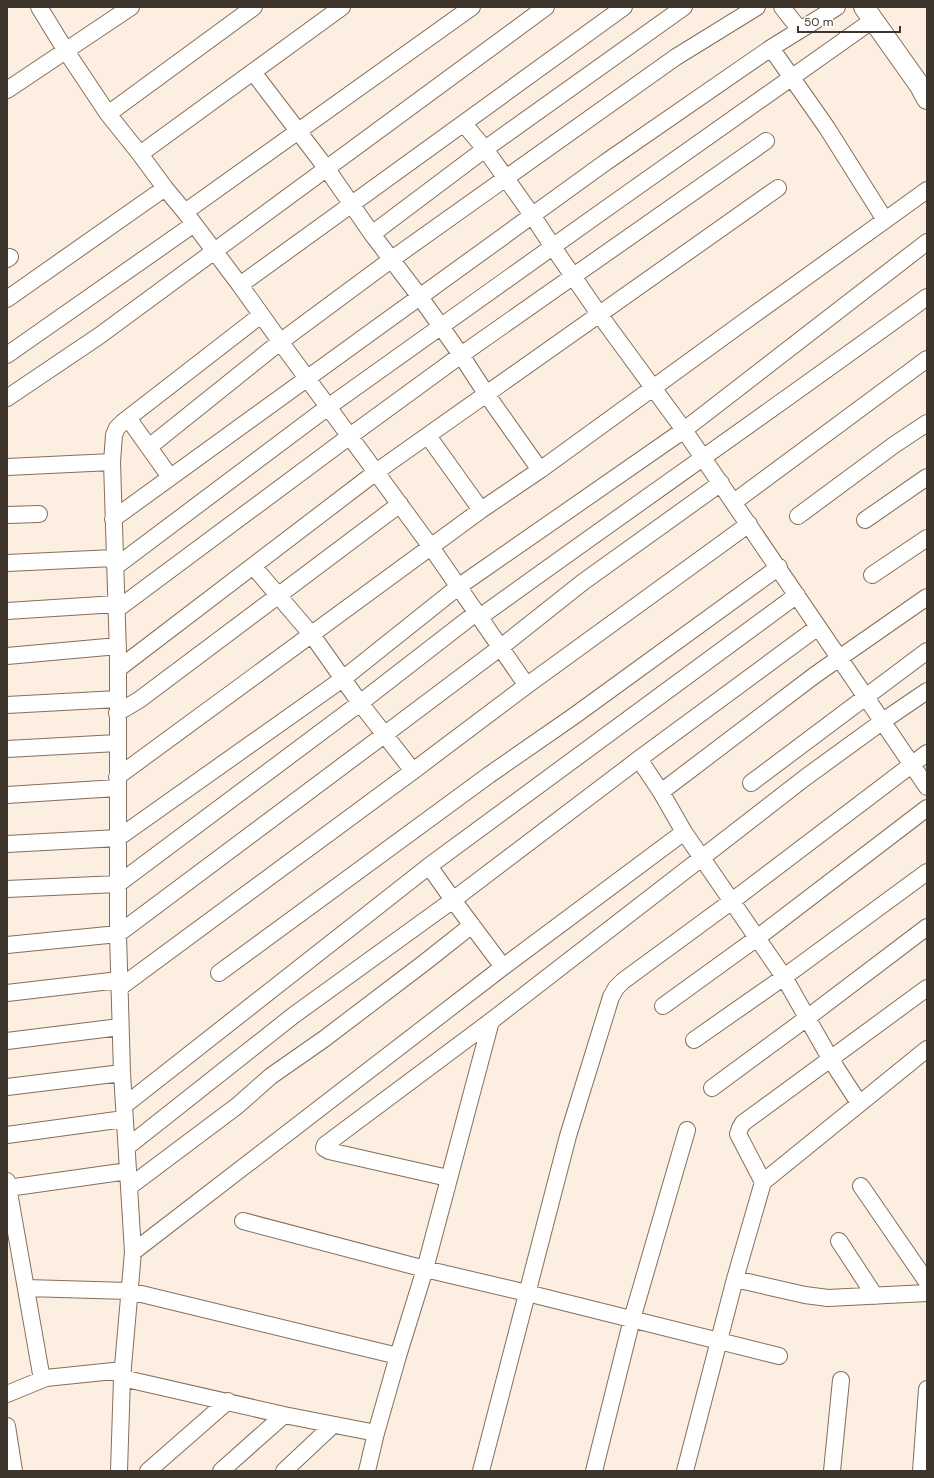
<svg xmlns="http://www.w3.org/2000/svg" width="934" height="1478" font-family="'DM Sans',sans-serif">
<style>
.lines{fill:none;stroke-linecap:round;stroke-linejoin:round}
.minor-casing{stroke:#846f5c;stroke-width:18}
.tertiary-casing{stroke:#846f5c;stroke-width:22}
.minor{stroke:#fff;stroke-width:16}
.tertiary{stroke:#fff;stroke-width:20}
</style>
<rect width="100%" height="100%" fill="#fceee1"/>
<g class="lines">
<defs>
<path id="minor" d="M39,7L66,51L108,114L140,154L165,188L185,212L240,285L287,351L431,547L525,683L526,686L413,771L119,988
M782,7L800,30
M771,48L827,128L885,220
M253,72L327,169L372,234L420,297L461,355L487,395L540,470
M7,90L131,7
M108,114L254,7
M464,124L485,149L532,215L553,247L599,314L684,430L927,787
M140,154L342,7
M185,212L472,7
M372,234L485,149L684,7
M7,259L10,257
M240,285L624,7
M7,299L165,188
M7,355L194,224
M7,398L99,336L546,7
M128,418L170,477
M428,436L481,510
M149,447L280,342L392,259L676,57L757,7
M7,467L112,462
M734,502L927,359
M7,515L39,514
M798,516L894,445L927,423
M113,519L606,162L771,48L837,7
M865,520L927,477
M7,563L114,558
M253,566L312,635L360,703L413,771
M115,567L328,407L607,208L873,20
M872,575L927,538
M116,610L350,436L461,355L766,141
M7,611L116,604
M480,617C628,510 779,405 927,297
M7,656L118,646
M118,669L376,472L778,188
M526,686L749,524
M7,705L118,699
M117,713L139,700L400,504
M7,749L117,743
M639,759L661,792L684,832
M117,777L481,510L540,470L741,324L927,190
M751,783L927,651
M661,792L815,675L927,597
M7,795L117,788
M7,844L118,838L344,678L458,587L684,430L927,242
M429,866L453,900L503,967
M7,889L118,884L360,703L476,613
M7,945L118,934L384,735L501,647L583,582L721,483
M219,973L489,775L574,716L779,567
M7,993L119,980
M663,1006L757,938L927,808
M694,1040L784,977L927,872
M7,1041L120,1027
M7,1087L122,1073
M712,1088L807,1018L927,927
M125,1105L429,866L797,595
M7,1135L124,1119
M127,1147L294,1015L453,900L639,759L818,627
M448,1178L329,1151L324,1148L325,1145L491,1021L806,777L883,721L927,691
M7,1181L41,1374L46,1378
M763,1182L927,1049
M861,1186L927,1282
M129,1187L237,1106L271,1076L324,1039L424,963L472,925
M8,1188L128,1171
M243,1221L425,1269L527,1293L779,1356
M839,1241L875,1296
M133,1252L503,967L684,832L784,977L831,1060L859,1103
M735,1279L805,1295L828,1298L927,1293
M26,1288L129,1291L398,1356
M122,1378L284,1415L376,1433
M7,1394L46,1378L123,1370
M7,1426L14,1471
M119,1471L122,1378L133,1252L122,1073L118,934V654L112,462L114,435L117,428L123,422L261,315
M148,1471L228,1401
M221,1471L284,1415
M284,1471L333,1425
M367,1471L376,1433L398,1356L425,1269L491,1021
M481,1471L568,1136L611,997L616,988L623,981L732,901L927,753
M594,1471L632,1319L687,1130
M685,1471L735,1279L763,1182L738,1134L740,1128L743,1123L927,988
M832,1471L841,1380
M921,1471L927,1389"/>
<path id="tertiary" d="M864,7L920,86L927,99"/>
</defs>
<use href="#minor" class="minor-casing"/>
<use href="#tertiary" class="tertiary-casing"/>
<use href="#minor" class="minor"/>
<use href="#tertiary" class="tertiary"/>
</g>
<rect width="934" height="1478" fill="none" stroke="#3e352c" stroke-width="16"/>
<path d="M798 26v6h102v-6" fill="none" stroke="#3e352c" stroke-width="2"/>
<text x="804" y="26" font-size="12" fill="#3e352c" stroke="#ffffff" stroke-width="3" paint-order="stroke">50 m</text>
</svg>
